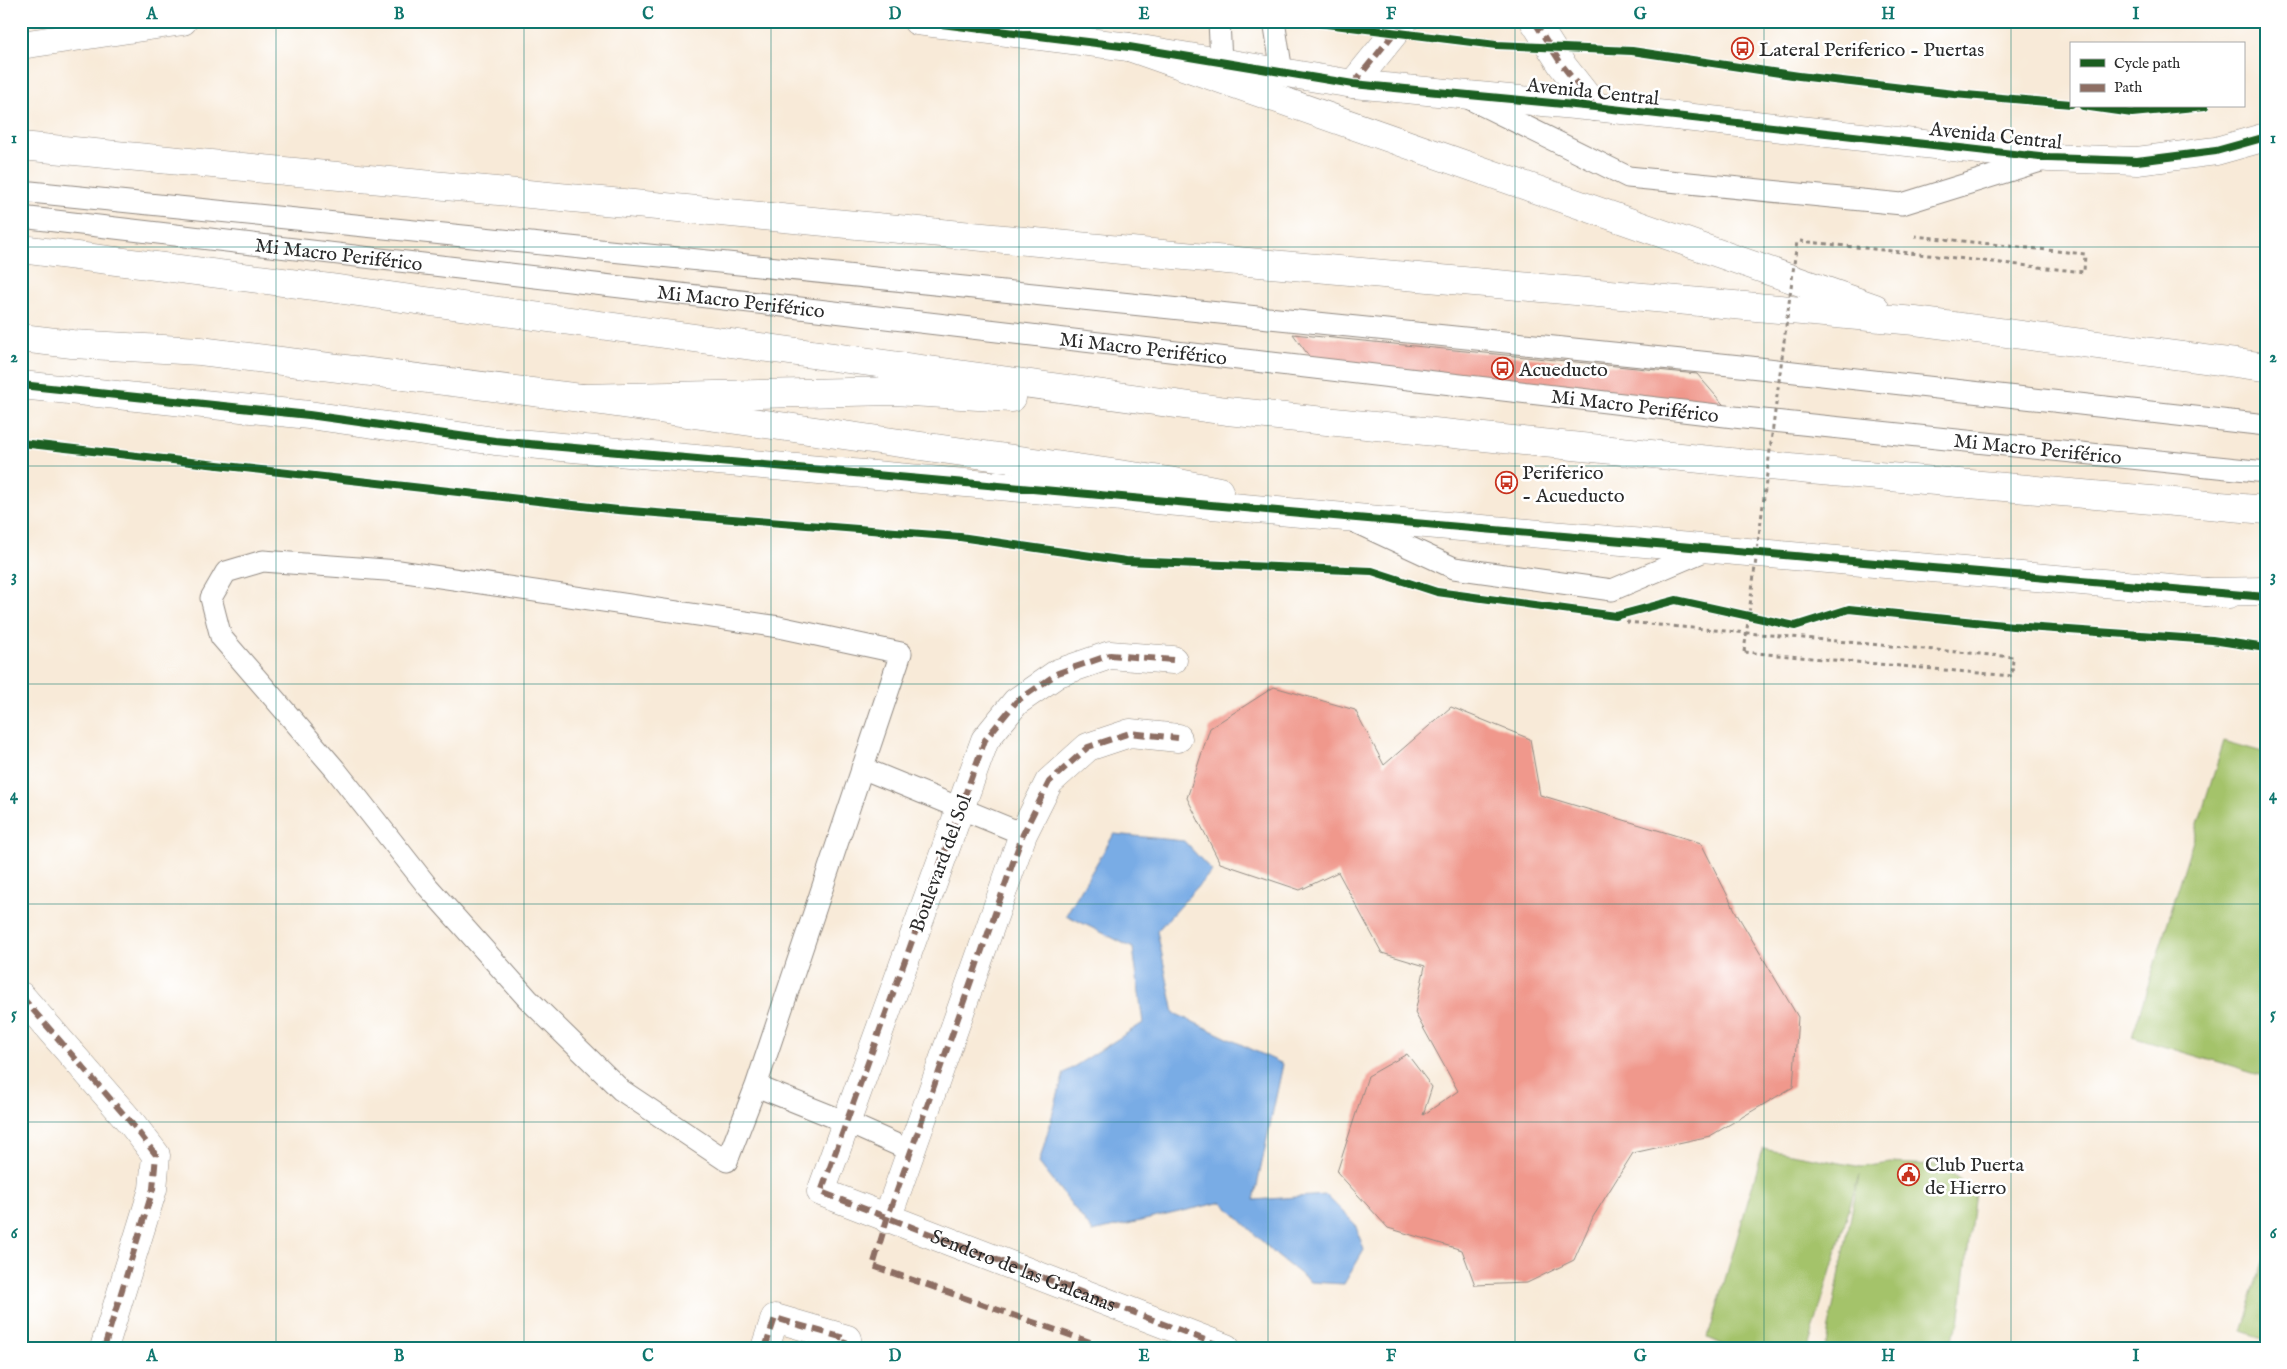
<svg xmlns="http://www.w3.org/2000/svg" width="2287" height="1369" font-family="'IM FELL English',serif">
<style>
.green{fill:#a4c36b;stroke:#68774b}
.water{fill:#79ace5;stroke:#526c88}
.building{fill:#f0988c}
.lines{fill:none;stroke-linecap:round;stroke-linejoin:round}
.service-casing{stroke:#928a82;stroke-width:23}
.minor-casing{stroke:#928a82;stroke-width:29}
.secondary-casing{stroke:#928a82;stroke-width:29}
.motorway-casing{stroke:#928a82;stroke-width:29}
.path{stroke:#928a82;stroke-width:3;stroke-dasharray:4 4;stroke-linecap:butt}
.service{stroke:#fff;stroke-width:21}
.minor{stroke:#fff;stroke-width:28}
.secondary{stroke:#fff;stroke-width:28}
.motorway{stroke:#fff;stroke-width:28}
.path-bridge{stroke:#928a82;stroke-width:3;stroke-dasharray:4 4;stroke-linecap:butt}
.quiet{stroke:#8d6e63;stroke-width:6;stroke-dasharray:12 6;stroke-linecap:butt}
.cycleway-casing{stroke:#fff;stroke-width:11}
.cycleway{stroke:#1b5e20;stroke-width:8}
.grid{fill:none;stroke:#0f766e;stroke-width:1;stroke-opacity:0.55}
.labels{text-anchor:middle;stroke-width:5;stroke-linejoin:round;paint-order:stroke}
.poi-label{font-size:20px;fill:#2b2b2b;stroke:#fff;text-anchor:start}
.street-label{font-size:20px;fill:#2b2b2b;stroke:#fff}
.neatline{fill:none;stroke:#0f766e;stroke-width:2}
.grid-label{font-size:16px;text-anchor:middle;font-weight:bold;fill:#0f766e}
</style>
<rect width="100%" height="100%" fill="#fff"/>
<filter id="ink" filterUnits="userSpaceOnUse"><feTurbulence type="fractalNoise" baseFrequency=".02" numOctaves="2"/><feDisplacementMap in="SourceGraphic" scale="10" xChannelSelector="R" yChannelSelector="G"/><feConvolveMatrix kernelMatrix="1 2 1 2 8 2 1 2 1" color-interpolation-filters="sRGB"/></filter>
<filter id="wash" filterUnits="userSpaceOnUse"><feTurbulence type="fractalNoise" baseFrequency=".0096" numOctaves="4" result="noise"/><feDisplacementMap in="SourceGraphic" scale="20" xChannelSelector="R" yChannelSelector="G"/><feGaussianBlur stdDeviation="1.12" result="paint"/><feColorMatrix in="noise" values="0 0 0 0 0 0 0 0 0 0 0 0 0 0 0 0 0 1.4 0 .05"/><feComposite in="paint" operator="in"/></filter>
<g filter="url(#wash)">
<rect width="100%" height="100%" fill="#f8ead8"/>
<path class="green" d="M2224,741L2266,753V1077L2132,1037Z
M1763,1149L1862,1167L1890,1163L1939,1165L1975,1191L1959,1324L1947,1348H1825L1859,1175L1808,1348H1731L1708,1338Z
M2266,1256V1339L2242,1331Z"/>
<path class="water" d="M1114,834L1184,841L1212,871L1157,931L1174,1013L1283,1064L1254,1200L1326,1195L1355,1224L1364,1250L1344,1284L1310,1282L1276,1255L1222,1202L1093,1232L1039,1163L1064,1073L1143,1023L1133,948L1066,915Z"/>
<g id="blocks">
<path class="building" d="M1293,334L1697,374L1728,410L1314,363Z
M1274,687L1355,710L1384,765L1451,707L1530,739L1540,795L1701,843L1738,916L1798,1017L1793,1087L1710,1136L1633,1153L1593,1217L1574,1260L1527,1283L1475,1285L1462,1250L1388,1228L1337,1172L1368,1076L1407,1054L1432,1087L1423,1115L1458,1091L1415,1013L1425,966L1382,953L1338,872L1300,890L1220,863L1187,798L1210,728Z"/>
</g>
</g>
<g filter="url(#ink)">
<use href="#blocks" fill-opacity="0" stroke="#928a82" stroke-width="1"/>
<g class="lines">
<defs>
<g id="service">
<path d="M1219,21L1221,62"/>
<path d="M1274,21L1282,72"/>
<path d="M1470,99L1628,177L1902,204L2044,160"/>
<path d="M21,191L1750,367L2266,425"/>
<path id="s1" d="M21,217L1734,417L2266,472"/>
<path d="M1355,522L1454,568L1612,590L1709,549"/>
<path d="M862,768L1023,834"/>
<path d="M756,1086L901,653L779,627L399,571L263,561L226,572L211,598L221,637L335,769L428,887L528,999L621,1090L727,1161L756,1086L846,1122L911,1151"/>
</g>
<path id="minor" d="M1534,21L1562,65L1595,107
M1353,84L1404,21
M1173,660L1110,655L1058,673L1016,702L985,740L821,1192L1226,1348
M21,996L133,1125L156,1155L153,1189L104,1348
M887,1219L1023,834L1049,782L1088,747L1130,733L1178,738
M765,1348L775,1318L847,1339L844,1348"/>
<path id="secondary" d="M917,21L1129,47L1353,84L1595,107L2049,158L2137,161L2216,151L2266,137
M21,338L72,344L200,351L581,398L1169,481L1219,491
M21,385L309,415L495,441L1345,517L2229,594"/>
<path id="motorway" d="M21,45L183,21
M1129,47L1875,308
M21,146L1248,262L1915,321L2266,367
M21,249L330,288L1227,411L1810,470L2266,510
M581,398L894,391L1012,398
M2206,592L2266,591"/>
</defs>
<use href="#service" class="service-casing"/>
<use href="#minor" class="minor-casing"/>
<use href="#secondary" class="secondary-casing"/>
<use href="#motorway" class="motorway-casing"/>
<path class="path" d="M1800,241L2084,272L2085,254L1915,236
M1626,622L2013,657L2012,676L1744,652"/>
<use href="#service" class="service"/>
<use href="#minor" class="minor"/>
<use href="#secondary" class="secondary"/>
<use href="#motorway" class="motorway"/>
<path class="path-bridge" d="M1744,652L1797,241"/>
<g class="quiet">
<path d="M1534,21L1562,65L1595,107"/>
<path d="M1353,84L1404,21"/>
<path id="s2" d="M1173,660L1110,655L1058,673L1016,702L985,740L821,1192L1226,1348"/>
<path d="M21,996L133,1125L156,1155L153,1189L104,1348"/>
<path d="M765,1348L775,1318L847,1339L844,1348"/>
<path d="M1107,1348L873,1266L887,1219L1023,834L1049,782L1088,747L1130,733L1178,738"/>
</g>
<defs>
<path id="cycleway" d="M917,21L1129,47L1353,84L1595,107L2049,158L2137,161L2216,151L2266,137
M1302,21L1496,45L1632,51L1799,76L1954,94L2071,104
M2083,106L2132,113L2205,106
M21,385L309,415L495,441L1345,517L2266,597
M21,443L618,510L960,537L1126,561L1372,571L1437,592L1616,616L1676,600L1795,626L1849,609L2013,626L2212,640L2266,648"/>
</defs>
<use href="#cycleway" class="cycleway-casing"/>
<use href="#cycleway" class="cycleway"/>
</g>
</g>
<path class="grid" d="M276,21V1348M524,21V1348M771,21V1348M1019,21V1348M1268,21V1348M1515,21V1348M1764,21V1348M2011,21V1348M21,247H2266M21,466H2266M21,684H2266M21,904H2266M21,1122H2266"/>
<defs>
<symbol id="bus-ring" viewBox="-11 -11 22 22"><circle r="9.5" fill="#fff" stroke="#c8321e" stroke-width="1.5"/><path d="M-5-6H5V4H4V6H2V4H-2V6H-4V4H-5ZM-3.5-4V0h7V-4ZM-3.5 1.2v1.5H-2V1.2ZM2 1.2v1.5H3.5V1.2Z" fill="#c8321e"/></symbol>
<symbol id="civic-ring" viewBox="-11 -11 22 22"><circle r="9.5" fill="#fff" stroke="#c8321e" stroke-width="1.5"/><path d="M-.6-6.5H3V-4.5H.6V-3L4-1V1h2V6H-6V1h2V-1L-.6-3ZM-1.2 2.5V6h2.4V2.5Z" fill="#c8321e"/></symbol>
</defs>
<g fill-rule="evenodd">
<use href="#bus-ring" x="1730" y="36" width="25" height="25"/>
<use href="#bus-ring" x="1490" y="356" width="25" height="25"/>
<use href="#bus-ring" x="1494" y="470" width="25" height="25"/>
<use href="#civic-ring" x="1896" y="1162" width="25" height="25"/>
</g>
<g class="labels">
<g class="poi-label">
<text x="1759" y="56">Lateral Periferico - Puertas</text>
<text x="1519" y="376">Acueducto</text>
<text x="1522" y="479">Periferico<tspan x="1522" dy="23">- Acueducto</tspan></text>
<text x="1925" y="1171">Club Puerta<tspan x="1925" dy="23">de Hierro</tspan></text>
</g>
<g class="street-label">
<text transform="translate(1593 91) rotate(6)" y="7">Avenida Central</text>
<text transform="translate(1996 135) rotate(6)" y="7">Avenida Central</text>
<text dy="7" stroke="none"><textPath href="#s1" startOffset="320">Mi Macro Periférico</textPath></text>
<text dy="7" stroke="none"><textPath href="#s1" startOffset="725">Mi Macro Periférico</textPath></text>
<text dy="7" stroke="none"><textPath href="#s1" startOffset="1130">Mi Macro Periférico</textPath></text>
<text dy="7" stroke="none"><textPath href="#s1" startOffset="1625">Mi Macro Periférico</textPath></text>
<text dy="7" stroke="none"><textPath href="#s1" startOffset="2030">Mi Macro Periférico</textPath></text>
<text transform="translate(940 863) rotate(-70)" y="7">Boulevard del Sol</text>
<text dy="7" stroke="none"><textPath href="#s2" startOffset="916">Sendero de las Galeanas</textPath></text>
</g>
</g>
<rect width="2287" height="1369" fill="none" stroke="#fff" stroke-width="55"/>
<rect x="2070" y="42" width="175" height="65" fill="#ffffff" stroke="#aaaaaa"/>
<rect x="2080" y="59" width="25" height="8" fill="#1b5e20" stroke="#aaaaaa"/>
<text x="2114" y="68" font-size="15" fill="#2b2b2b">Cycle path</text>
<rect x="2080" y="84" width="25" height="8" fill="#8d6e63" stroke="#aaaaaa"/>
<text x="2114" y="92" font-size="15" fill="#2b2b2b">Path</text>
<rect x="28" y="28" width="2232" height="1314" class="neatline"/>
<g class="grid-label">
<text x="152" y="19">A</text>
<text x="399" y="19">B</text>
<text x="648" y="19">C</text>
<text x="895" y="19">D</text>
<text x="1144" y="19">E</text>
<text x="1391" y="19">F</text>
<text x="1640" y="19">G</text>
<text x="1888" y="19">H</text>
<text x="2136" y="19">I</text>
<text x="14" y="143">1</text>
<text x="2273" y="143">1</text>
<text x="14" y="362">2</text>
<text x="2273" y="362">2</text>
<text x="14" y="581">3</text>
<text x="2273" y="581">3</text>
<text x="14" y="800">4</text>
<text x="2273" y="800">4</text>
<text x="14" y="1019">5</text>
<text x="2273" y="1019">5</text>
<text x="14" y="1238">6</text>
<text x="2273" y="1238">6</text>
<text x="152" y="1361">A</text>
<text x="399" y="1361">B</text>
<text x="648" y="1361">C</text>
<text x="895" y="1361">D</text>
<text x="1144" y="1361">E</text>
<text x="1391" y="1361">F</text>
<text x="1640" y="1361">G</text>
<text x="1888" y="1361">H</text>
<text x="2136" y="1361">I</text>
</g>
</svg>
